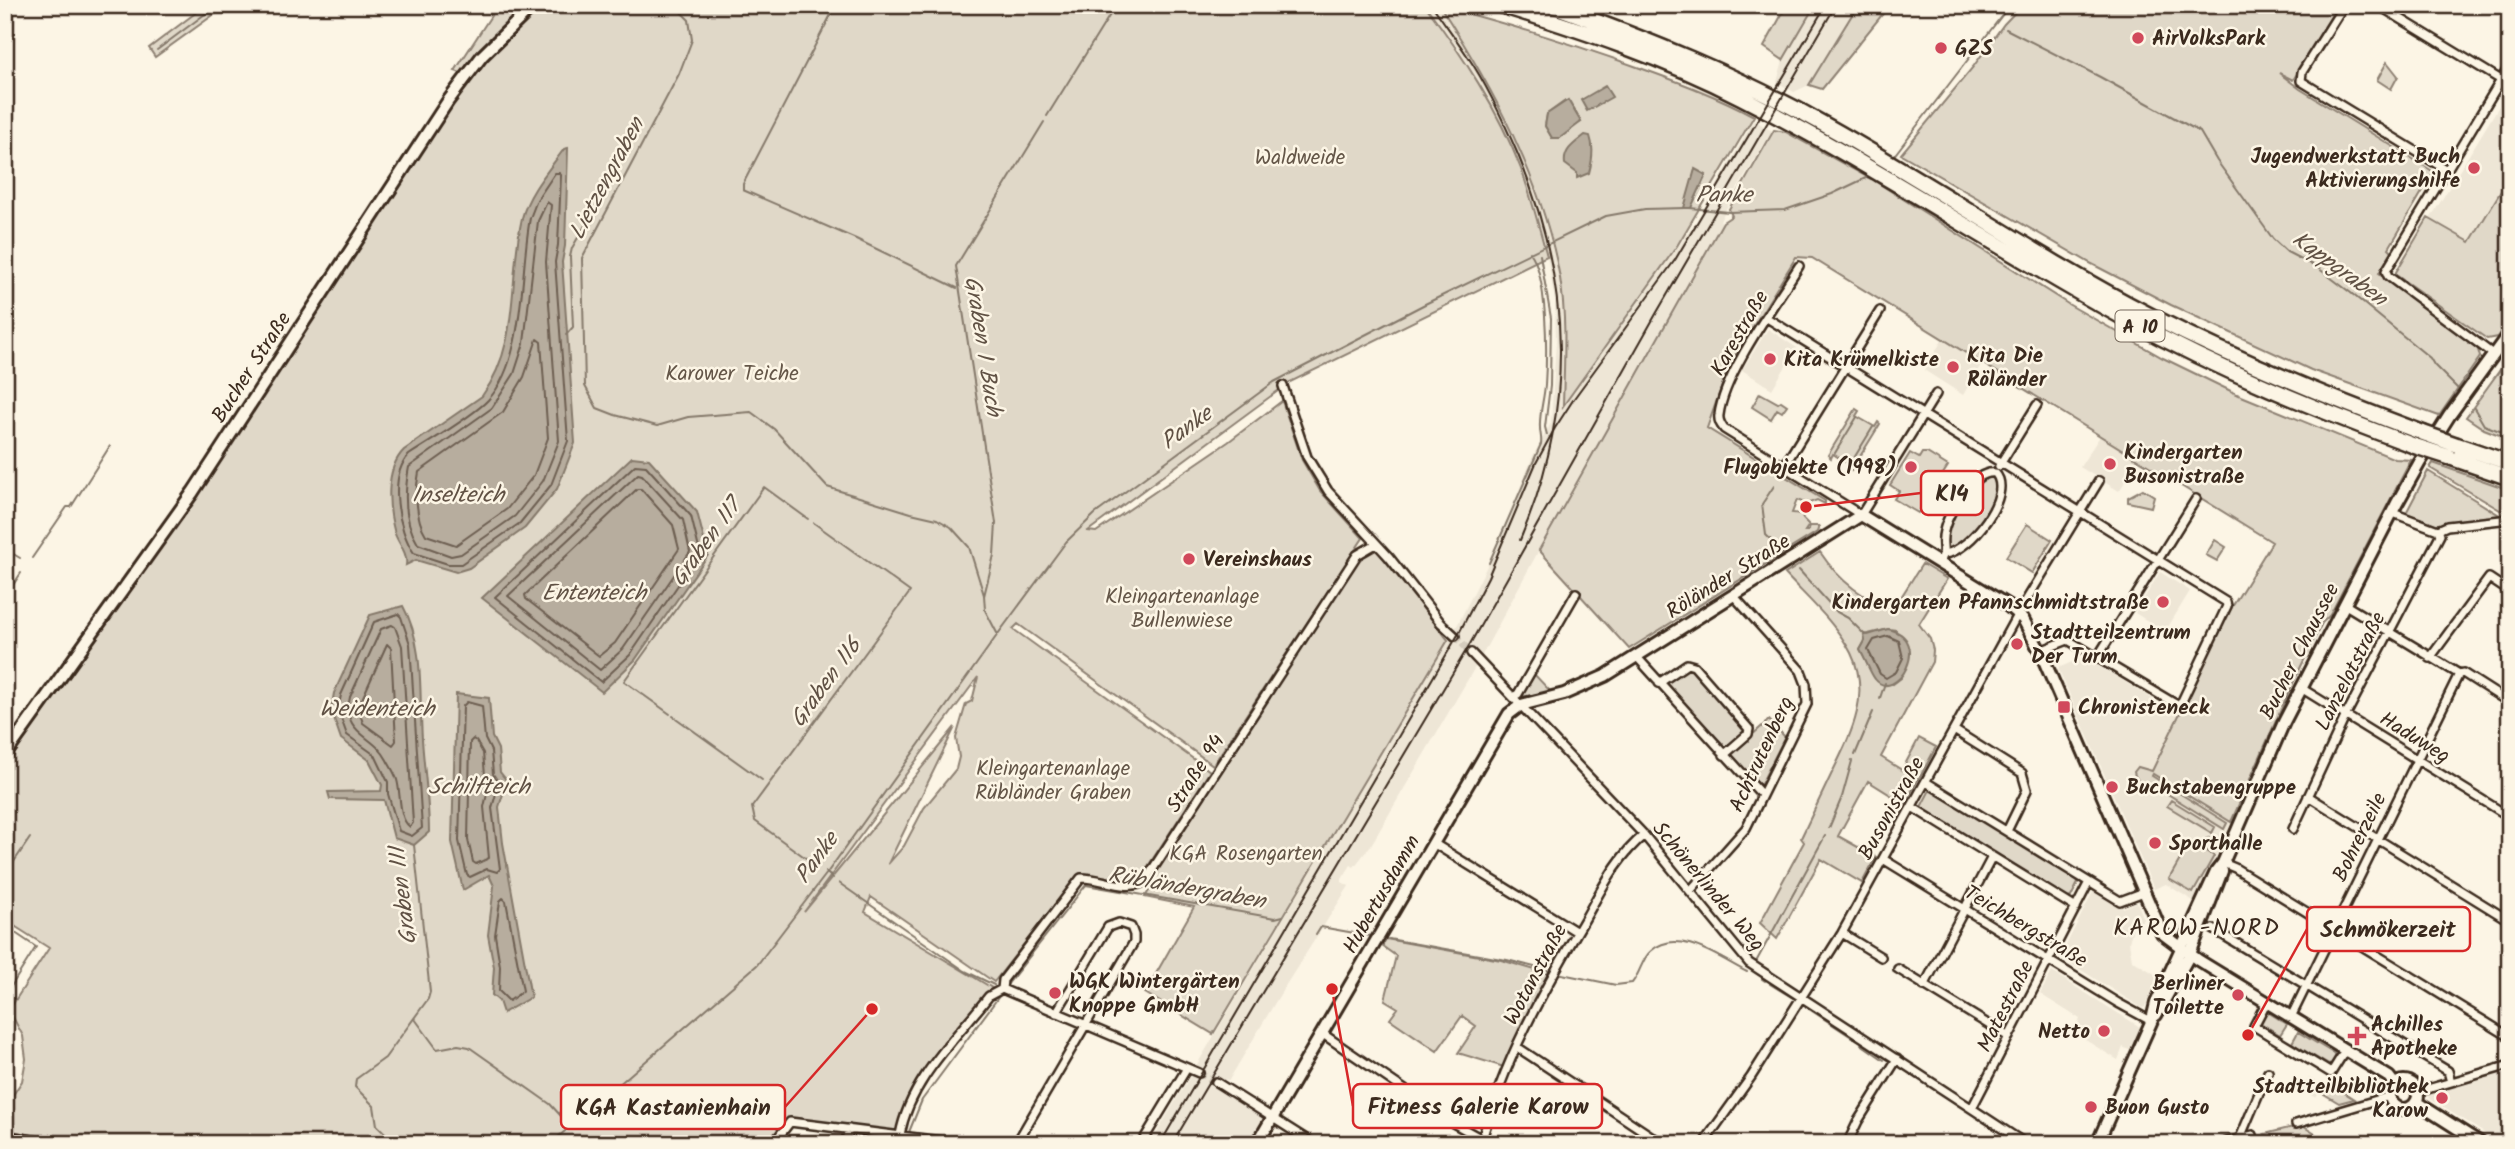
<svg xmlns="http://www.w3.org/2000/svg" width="2515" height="1149" font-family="Kalam,sans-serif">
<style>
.built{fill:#eee6d6}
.green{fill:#e0d8c8;stroke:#8e8173;stroke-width:2;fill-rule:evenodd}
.water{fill:#b7ad9e;stroke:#85796b;stroke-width:2}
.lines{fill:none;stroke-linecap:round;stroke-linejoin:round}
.shore{stroke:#6d5e51;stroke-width:2}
.stream{stroke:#85796b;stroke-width:2}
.street-tunnel{stroke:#d5ccbd;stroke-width:7;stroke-dasharray:7 3.5;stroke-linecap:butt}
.street-casing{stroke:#3b2a1e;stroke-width:12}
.secondary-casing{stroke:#3b2a1e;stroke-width:16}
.highway-casing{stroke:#3b2a1e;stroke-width:19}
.street{stroke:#fcf5e5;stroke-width:7}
.secondary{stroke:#fcf5e5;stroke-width:10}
.highway{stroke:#fcf5e5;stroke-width:14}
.tram{stroke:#3b2a1e;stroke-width:2}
.rail{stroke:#3b2a1e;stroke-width:2}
.highway-bridge-casing{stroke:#3b2a1e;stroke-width:19;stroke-linecap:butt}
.highway-bridge{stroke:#fcf5e5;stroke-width:14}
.poi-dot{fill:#d1495b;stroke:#fcf5e5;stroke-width:2.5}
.labels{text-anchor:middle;stroke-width:5;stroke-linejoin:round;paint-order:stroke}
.shield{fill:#fcf5e5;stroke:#75675a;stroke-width:2}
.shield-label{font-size:19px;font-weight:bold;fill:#3b2a1e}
.poi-label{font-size:21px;font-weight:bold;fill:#3b2a1e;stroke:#fcf5e5;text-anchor:start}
.park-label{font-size:21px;fill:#645648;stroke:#fcf5e5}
.street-label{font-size:21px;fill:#3b2a1e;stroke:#fcf5e5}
.water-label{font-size:23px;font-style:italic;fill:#605144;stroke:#fcf5e5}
.quarter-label{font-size:24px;letter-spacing:2px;fill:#3b2a1e;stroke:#fcf5e5}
.leader{fill:none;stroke:#d62828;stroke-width:2.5}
.callout-dot{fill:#d62828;stroke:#fcf5e5;stroke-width:2.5}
.callout{fill:#fcf5e5;stroke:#d62828;stroke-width:2.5}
.callout-label{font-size:23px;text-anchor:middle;font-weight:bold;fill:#3b2a1e}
</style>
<rect width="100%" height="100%" fill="#fcf5e5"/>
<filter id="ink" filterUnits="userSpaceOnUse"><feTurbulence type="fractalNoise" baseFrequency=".0143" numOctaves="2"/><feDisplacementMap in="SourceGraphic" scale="14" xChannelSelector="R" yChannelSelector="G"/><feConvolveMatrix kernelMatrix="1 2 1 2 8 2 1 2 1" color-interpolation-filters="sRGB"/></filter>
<g filter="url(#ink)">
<path class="built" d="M1815,5H1858L1809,85L1794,92L1777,82L1783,60Z
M1440,6L1472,56L1509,123L1530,174L1546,224L1560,279L1568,400L1698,219L1754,120L1772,131L1730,201L1720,221L1723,222L1539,550L1481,657L1371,845L1354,867L1351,865L1342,879V882L1349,886L1282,991L1229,1080L1221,1079L1216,1087L1265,1120L1249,1144H1150L1458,624L1494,552L1533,456L1551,423L1556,342L1555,302L1547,256L1521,169L1495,111L1480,84L1429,10Z
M2510,88V176L2470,242H2467L2430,219Z
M1768,329L1797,348L1772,389L1742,370Z
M1943,339L1982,363L1963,395L1924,370Z
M2100,436L2139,460L2119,491L2080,467Z
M2160,572L2190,591L2165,632L2135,613Z
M2084,657L2179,715L2151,773L2231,822L2195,902L2166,884L2154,889L2058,668Z
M2097,891L2123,908L2137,902L2144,919L2133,928L2129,942L2132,960L2158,976L2145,1007L2142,1008L2060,957L2093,892Z
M2052,972L2140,1027L2129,1050L2123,1047L2118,1060L2074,1033L2080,1019L2040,994Z
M2510,1068V1144H2502L2430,1099L2425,1093L2499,1073Z
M2309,1078L2323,1086L2316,1098L2302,1090Z"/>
<path class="green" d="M206,5H227L155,57L149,48Z
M498,5H529L461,73L455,71Z
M540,5H1425C1463,56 1498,109 1521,169C1532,198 1539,228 1547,256L1290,382L1088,531L1096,532L1228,442L1282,401L1302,460L1320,491L1363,538L1213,765L1018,624L1013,629L1210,771L1137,883L1080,873L994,982L871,897L865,912L992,988L924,1073L898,1132L789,1119L770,1144H84L5,1130V1107L22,1081L26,1059L23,1036L9,1010L49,948L5,920V766L199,487L481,62ZM978,677L972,701L966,704L956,738L959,757L956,769L924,808L904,846L888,864L955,727L804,912Z
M1787,5H1815L1783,60L1764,47Z
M1858,5H1890L1822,89L1809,85Z
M2022,5H2340L2293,80L2279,73L2300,89L2434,172L2389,248L2392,251L2379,273L2477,346L2480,357L2439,416L2311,370L2171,305L2090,263L1901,154L1973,67L2004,24Z
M1440,6C1508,24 1574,44 1640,68C1679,82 1717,96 1754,116L1677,246L1563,406C1564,364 1567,320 1560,278C1542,179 1494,90 1440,6ZM1565,101L1570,102L1581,122L1552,138L1545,126L1547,114Z
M2387,62L2398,76L2391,89L2377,80Z
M1774,130L1786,132L1871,179L1876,176L1875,181L2068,304L2163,358L2239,395L2395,459L2411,460L2330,615L2322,623L2292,685L2231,822L2153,774L2152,776L2227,823L2224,829L2158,788L2155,792C2146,787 2136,783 2134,772L2138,767L2152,771L2229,612L2272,542L1812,258L1796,257L1729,366L1707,428L1825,501V504L1817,500L1807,504L1797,500L1792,513L1802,514L1803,519L1809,525L1805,531H1808L1810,526H1819L1817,532L1629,649L1539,550L1723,222L1732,216L1729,209Z
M2510,176V317L2497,337L2487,339L2396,275V272L2428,218L2470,242Z
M2510,356V439L2484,429L2466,417Z
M1760,393L1778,403L1781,401L1787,405L1782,412L1777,409L1771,419L1752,407Z
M1856,409L1859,411L1856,416L1875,427L1878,422L1880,424L1851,471L1848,469L1850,465L1833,454L1831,458L1828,455Z
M1910,453L1919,458L1922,453H1927L1948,466L1918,513L1894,499L1899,491L1890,485Z
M2433,463L2510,490V516L2430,468Z
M2428,471L2501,516L2440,526L2406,513Z
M1992,475L1998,481C1994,509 1975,541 1948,549L1945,545C1951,513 1962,489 1992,475Z
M2143,489L2154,496L2151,507L2128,502V497Z
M2027,524L2052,540L2032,573L2006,557Z
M2215,540L2226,547L2217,561L2206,555Z
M1375,548L1448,640L1213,1034L1145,993L1194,907L1145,897L1152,886L1150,883L1360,556Z
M1820,552C1838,579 1862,600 1894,608L1922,564L1947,579L1919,624L1930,639L1933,650L1932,662L1881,757L1902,770L1919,738L1936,747L1919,779L1906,772L1918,780L1905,804L1868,781L1838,836L1876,857L1862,883L1821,859L1777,939L1760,923L1804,842L1801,838C1811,817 1821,796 1831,775C1850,736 1872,696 1851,653C1836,623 1807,598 1785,574ZM1888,629L1896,630L1901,678L1893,684L1874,677L1860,650L1865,641L1864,635Z
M1687,668L1694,669L1745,727V733L1727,749L1665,682Z
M1532,674L1535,675L1551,692L1520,697Z
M1769,720L1785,737L1761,784H1758L1731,754Z
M1931,788L2077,879L2078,883L2071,897L2068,898L1921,807Z
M2171,800L2215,827L2212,833L2167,806Z
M2209,838L2214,842V846L2207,851L2214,856L2193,893L2169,879L2190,842L2202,849V841Z
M1386,939L1501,960L1549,974L1516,1037L1504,1067L1458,1053L1476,1026L1462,1016L1437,1051L1390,1019L1398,1008L1385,1000L1396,956L1382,946Z
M2266,1011L2287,1024L2280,1035L2259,1022Z
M2298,1032L2338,1056L2332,1067L2292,1043Z
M2331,1084L2354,1099L2339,1103L2324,1094Z
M2301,1125L2331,1144H2280L2265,1134Z"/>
<path class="water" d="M1605,86L1612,97L1587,111L1581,100Z
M1568,100L1581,122L1560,138H1552L1545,126L1547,114Z
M1585,135L1590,136C1594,147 1592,162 1589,173L1577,178V173L1565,164C1563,150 1575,143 1585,135Z
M568,148L565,246L562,262L575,443L557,489L525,528L469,568L456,572L416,560L406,565C408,553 399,545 395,534C388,508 384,470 404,450L482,396C521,343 508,279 522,218C529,192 548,171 564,149Z
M1695,169L1706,175L1691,208H1684Z
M632,457L649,459L697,512L708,555L635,660L602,692L482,598Z
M403,606C425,646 419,695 422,739C424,770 429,801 429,832L414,845L394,838L384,800L330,799L328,792L381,791L382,785L369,760L341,739L331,710L334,693L370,615Z
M1888,629C1935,639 1895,705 1875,679C1870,673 1865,658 1860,650L1865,641L1864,634L1868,635Z
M456,694L489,698L492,737L498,749L500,772L507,781L499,807L503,843L531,997L503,1013L499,1001L492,995L494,967L488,935L494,886L489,875L463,890L452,842Z"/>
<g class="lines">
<path class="shore" d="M555,173H559L561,175L558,245L555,262L568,441L551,485L520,523L461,564H448L414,553C398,531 388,476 409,455C430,441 472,417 488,400C526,359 520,271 530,218L537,200Z
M547,202L551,205L546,262L559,441L543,481L515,516L461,554L451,556L418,544C404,522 404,493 409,467L492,408L514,374L524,343L538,221Z
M537,339L541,342L548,438L534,475L507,509L456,545L426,535C415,518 415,491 419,472L503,412L524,377Z
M635,465L646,466L691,516L700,553L630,655L601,682L495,597Z
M638,474L642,475L683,520L690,552L623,649L600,670L508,596Z
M637,489H641L673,525L679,549L615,643L599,656L526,599L525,595Z
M398,614L401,617L410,644L422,828L412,836L399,831L388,794V782L375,755L347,735L338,710L341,695L374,622Z
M392,625L395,627L402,646L413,823L410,827C398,818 401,793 397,780C395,773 390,766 387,760C374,734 341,735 350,697L381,629Z
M1888,636L1899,641L1903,658L1896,672L1886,678L1880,674L1868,650L1874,640Z
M387,644L391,648L396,741L393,745L363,723L358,708Z
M467,702L482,706L485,739L491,751L493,774L499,783L492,808L500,869L497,872L487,869L470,877L467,875L459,841L463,706Z
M473,739L476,741L483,753L485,775L489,785L484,807L489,858L476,864L473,862L468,840L470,742Z
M503,898L506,901L523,991L509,1001L499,991L500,966L495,935L500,901Z"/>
<path class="stream" d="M674,5L689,20L692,40L679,74L582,258L585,386L597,408L615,415L657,426L688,417L751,412L774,429L827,487L911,513L937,519L951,527L969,547L984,595L985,610L997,633
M836,5L743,184V190L856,239L957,288
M2006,29L2100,77L2200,132L2217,161L2273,239L2287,252L2318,268L2351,293L2430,358L2434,365L2458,389
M157,50L217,5
M1047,116L1116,5
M1893,157L2010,5
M1690,208L1729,212L1785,210L1832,194L1870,176
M1540,255L1551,318L1550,386L1545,427L1547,435
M566,335L573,327L570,257L572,248L597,205L603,203
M2474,408L2484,425L2510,435
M1835,453L1857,417
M1851,463L1873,427
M1774,486L1762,504L1766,535L1782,551
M5,549L20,558
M32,558L67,507H71L110,446
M1489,563L1541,444C1542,438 1540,434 1540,428C1539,414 1544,399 1545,385C1547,354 1548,276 1530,252
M1799,570L1837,612L1848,618L1865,635
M984,596L994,555L996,523L956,266L1044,122
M5,597L21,573
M1880,698L1885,683
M670,714L624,681L764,487L808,519
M673,716L762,780
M1855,755L1873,712
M1829,828L1842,797L1852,761
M814,864L755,821L752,807L910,592L814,523
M826,872L833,879
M5,875L30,838
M839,883L965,971L994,985
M5,926L36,947L5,996
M1316,935L1321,927L1371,936
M1389,939L1507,960L1550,971
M1756,962L1825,836
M1557,973L1616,985L1632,983C1640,974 1642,958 1651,951C1679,926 1722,960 1747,972
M1762,979L1765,981
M1770,984L1793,998
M1007,985L1086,885L1275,918L1283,916
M1806,1007L1853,1038
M415,1019L437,1049L458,1045L469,1047L550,1104L561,1116
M1861,1044L1884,1060
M1882,1090L1893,1073
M909,1132L922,1100L1000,995
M396,1144L377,1125L374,1106L355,1087L356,1079L385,1058L428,999L430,992L414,845
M550,1144L757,965L827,873L998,634L1066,542L1095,514L1274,382L1425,304L1606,216L1645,209L1685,208
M1852,1144L1855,1136"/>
<path class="street-tunnel" d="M1455,636L1471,653
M1199,1073L1216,1082"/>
<defs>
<path id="street" d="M2344,5L2302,72L2301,81L2445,169
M2378,5L2501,80
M1799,266C1776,303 1724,373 1719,415C1718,421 1721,425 1724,429L1861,515L1936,394
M1767,318L2226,602L2227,606L2182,701L2177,705L2068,640L2040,651
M2494,355L2388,276L2386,271L2510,65
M1283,386L1307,457L1328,491L1389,557L1441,623L1455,636
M1784,466L1880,311
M1999,466L2037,405
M2393,513L2438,530
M2438,530L2447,526L2510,519
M1940,563C1947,550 1940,545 1944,531C1948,512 1973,470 1995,473C2015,494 1970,551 1945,554
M2344,604L2459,674L2463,673L2510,703
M1471,653L1644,835L1749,963L2026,1144
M1636,656L1762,795
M2097,658L2196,499
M2430,658L2489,578L2510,592
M1659,683L1687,664L1694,666L1749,729L1748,734L1724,755
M2301,688L2510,817
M1513,697L1518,694L1576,593
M1954,730L2022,773L2027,790L2007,831
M1926,782L2120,901L2144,892
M2308,796L2510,921
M1912,807L2076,908
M2293,829L2346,715L2440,535L2438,530
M1433,843L1577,932
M1883,859L2118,1003L2151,1021
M2223,863L2235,868L2510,1037
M1690,891L1746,828L1807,704L1806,684L1801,671L1733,595
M2213,929L2448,1071L2451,1082
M1842,933L1881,957
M1898,969L2009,1037
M1924,986L1992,857
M1002,989L1003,980L1081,878C1100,877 1129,893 1145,881L1357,555L1376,544
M1002,989L1199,1073
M2267,1001L2254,1026L2331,1073L2346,1049
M2292,1015L2459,674
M1323,1034L1453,1123L1491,1144
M1517,1047L1663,1144
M1216,1082L1314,1144
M2417,1092L2510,1065
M1972,1108L2089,882
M2296,1124L2390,1096
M900,1135C910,1080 956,1038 989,996L1002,989
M773,1144L790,1122L965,1144
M845,1144L849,1129
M1016,1144L1134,942V935L1131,927L1119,923L1108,927L1056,1013
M1141,1144L1187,1068
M1481,1144C1502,1063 1544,989 1586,917C1603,887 1617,857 1644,835
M1703,1144L1751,1077L1842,933L2016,617L2099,481
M1847,1144L1858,1121L1897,1059
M2219,1144L2253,1135
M2241,1144L2240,1138L2268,1072"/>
<path id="secondary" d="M5,755L193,492L448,101L482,56L534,5
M2156,1015L2190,954L2222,871
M2390 1095a14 14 0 1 1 28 0a14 14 0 1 1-28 0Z
M2416,1102L2482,1144
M5,1137L43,1144
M1257,1144L1509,714L1521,705L1564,694L1605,676L1861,515L2007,605L2023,619L2040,651L2162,933L2198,960L2389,1077L2395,1085
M2097,1144L2152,1020L2156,1003L2216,872L2223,863L2284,722L2397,503L2420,462L2449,416L2510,332"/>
<path id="highway" d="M1500,5C1582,30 1665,58 1741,97C1875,165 1999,250 2130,321C2221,371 2318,410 2415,446
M1551,5C1646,39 1739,76 1827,126C1936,187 2040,259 2151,316C2241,362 2329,398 2423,433
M2457,445L2510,463
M2449,457L2510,478"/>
</defs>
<use href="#street" class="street-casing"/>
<use href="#secondary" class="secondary-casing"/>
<use href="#highway" class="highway-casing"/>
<use href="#street" class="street"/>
<use href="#secondary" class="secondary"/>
<use href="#highway" class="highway"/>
<path class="tram" d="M1160,1144L1459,633L1488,577L1536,463L1555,428L1575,397L1675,260L1826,5"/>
<path class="rail" d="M1432,5C1444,23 1457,40 1468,57C1489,88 1505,124 1519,157C1572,286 1575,412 1520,540
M1172,1144L1470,644L1656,314L1836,5"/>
<defs>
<path id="highway-bridge" d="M2423,433L2457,445
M2415,446L2449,457"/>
</defs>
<use href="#highway-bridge" class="highway-bridge-casing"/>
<use href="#highway-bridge" class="highway-bridge"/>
</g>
</g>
<g class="poi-dot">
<circle cx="2138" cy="38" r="7"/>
<circle cx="1941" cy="48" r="7"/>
<circle cx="2474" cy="168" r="7"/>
<circle cx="1770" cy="359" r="7"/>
<circle cx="1953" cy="367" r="7"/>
<circle cx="2110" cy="464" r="7"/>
<circle cx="1911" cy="467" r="7"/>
<circle cx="1189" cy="559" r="7"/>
<circle cx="2163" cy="602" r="7"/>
<circle cx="2017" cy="644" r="7"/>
<rect x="2057" y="700" width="14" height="14" rx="3.5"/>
<circle cx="2112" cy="787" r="7"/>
<circle cx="2155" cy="843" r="7"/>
<circle cx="1055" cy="993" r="7"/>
<circle cx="2238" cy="995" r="7"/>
<circle cx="2104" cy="1031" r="7"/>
<path d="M2353.5 1025.5h7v7h7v7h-7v7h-7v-7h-7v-7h7z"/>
<circle cx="2442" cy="1098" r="7"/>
<circle cx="2091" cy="1107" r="7"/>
</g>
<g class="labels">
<rect class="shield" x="2115.5" y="310.5" width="49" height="31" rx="5"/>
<g class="shield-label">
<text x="2140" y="333">A 10</text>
</g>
<g class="poi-label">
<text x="2152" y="45">AirVolksPark</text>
<text x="1955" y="55">GZS</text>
<text x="2460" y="163" text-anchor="end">Jugendwerkstatt Buch<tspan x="2460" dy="24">Aktivierungshilfe</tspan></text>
<text x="1967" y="362">Kita Die<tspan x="1967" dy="24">Röländer</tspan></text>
<text x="1784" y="366">Kita Krümelkiste</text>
<text x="2124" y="459">Kindergarten<tspan x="2124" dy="24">Busonistraße</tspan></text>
<text x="1897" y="474" text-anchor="end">Flugobjekte (1998)</text>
<text x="1203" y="566">Vereinshaus</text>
<text x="2149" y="609" text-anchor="end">Kindergarten Pfannschmidtstraße</text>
<text x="2031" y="639">Stadtteilzentrum<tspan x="2031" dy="24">Der Turm</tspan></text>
<text x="2078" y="714">Chronisteneck</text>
<text x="2126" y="794">Buchstabengruppe</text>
<text x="2169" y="850">Sporthalle</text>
<text x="1069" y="988">WGK Wintergärten<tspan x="1069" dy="24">Knoppe GmbH</tspan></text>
<text x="2224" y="990" text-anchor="end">Berliner<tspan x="2224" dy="24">Toilette</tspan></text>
<text x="2371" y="1031">Achilles<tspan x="2371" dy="24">Apotheke</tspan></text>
<text x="2090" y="1038" text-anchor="end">Netto</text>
<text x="2428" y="1093" text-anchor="end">Stadtteilbibliothek<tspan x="2428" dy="24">Karow</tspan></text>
<text x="2105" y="1114">Buon Gusto</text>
</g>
<g class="park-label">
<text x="1300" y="164">Waldweide</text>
<text x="732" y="380">Karower Teiche</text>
<text x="1182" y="603">Kleingartenanlage<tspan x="1182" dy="24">Bullenwiese</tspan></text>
<text x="1053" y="775">Kleingartenanlage<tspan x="1053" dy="24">Rübländer Graben</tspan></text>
<text x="1246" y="860">KGA Rosengarten</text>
</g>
<g class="street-label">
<text transform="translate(1739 333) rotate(-60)" y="7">Karestraße</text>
<text transform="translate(251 367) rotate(-57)" y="7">Bucher Straße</text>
<text transform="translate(1728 576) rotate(-32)" y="7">Röländer Straße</text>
<text transform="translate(2299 651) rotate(-63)" y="7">Bucher Chaussee</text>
<text transform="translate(2350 671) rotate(-63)" y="7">Lanzelotstraße</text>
<text transform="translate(2415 737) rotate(32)" y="7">Haduweg</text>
<text transform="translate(1761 754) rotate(-65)" y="7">Achtrutenberg</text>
<text transform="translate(1195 773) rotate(-57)" y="7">Straße 94</text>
<text transform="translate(1891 808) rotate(-61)" y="7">Busonistraße</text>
<text transform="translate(2359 837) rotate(-64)" y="7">Bohrerzeile</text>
<text transform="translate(1709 886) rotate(50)" y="7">Schönerlinder Weg</text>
<text transform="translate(1381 894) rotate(-60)" y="7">Hubertusdamm</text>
<text transform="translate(2026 926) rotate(31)" y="7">Teichbergstraße</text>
<text transform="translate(1535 974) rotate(-62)" y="7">Wotanstraße</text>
<text transform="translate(2005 1006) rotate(-63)" y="7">Matestraße</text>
</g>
<g class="water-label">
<text transform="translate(606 178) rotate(-62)" y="8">Lietzengraben</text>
<text x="1724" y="202">Panke</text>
<text transform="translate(2340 268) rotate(36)" y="8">Kappgraben</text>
<text transform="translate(984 346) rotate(81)" y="8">Graben 1 Buch</text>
<text transform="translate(1186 427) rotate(-36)" y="8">Panke</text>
<text x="458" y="502">Inselteich</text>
<text transform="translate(705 542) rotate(-54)" y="8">Graben 117</text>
<text x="594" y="600">Ententeich</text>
<text transform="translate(825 682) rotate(-54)" y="8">Graben 116</text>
<text x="377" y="716">Weidenteich</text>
<text x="479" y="794">Schilfteich</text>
<text transform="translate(816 857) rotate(-54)" y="8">Panke</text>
<text transform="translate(1187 887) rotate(10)" y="8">Rübländergraben</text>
<text transform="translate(402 896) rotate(-97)" y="8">Graben 111</text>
</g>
<g class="quarter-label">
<text x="2197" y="935">KAROW-NORD</text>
</g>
</g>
<path class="leader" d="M1806 507L1921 493M2248 1035L2307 929M1332 989L1353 1106M872 1009L785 1107"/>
<g class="callout-dot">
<circle cx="1806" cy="507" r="7"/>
<circle cx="2248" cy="1035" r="7"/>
<circle cx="1332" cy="989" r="7"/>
<circle cx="872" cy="1009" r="7"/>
</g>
<g class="callout">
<rect x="1921" y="471" width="62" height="44" rx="7"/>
<rect x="2307" y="907" width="163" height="44" rx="7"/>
<rect x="1353" y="1084" width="249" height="44" rx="7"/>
<rect x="561" y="1085" width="224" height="44" rx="7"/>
</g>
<g class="callout-label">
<text x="1952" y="501">K14</text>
<text x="2388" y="937">Schmökerzeit</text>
<text x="1478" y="1114">Fitness Galerie Karow</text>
<text x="673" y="1115">KGA Kastanienhain</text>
</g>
<rect width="2515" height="1149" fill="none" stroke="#fcf5e5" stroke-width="28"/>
<rect x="14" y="14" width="2487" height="1121" fill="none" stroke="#3b2a1e" stroke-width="2.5" filter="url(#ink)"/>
</svg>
